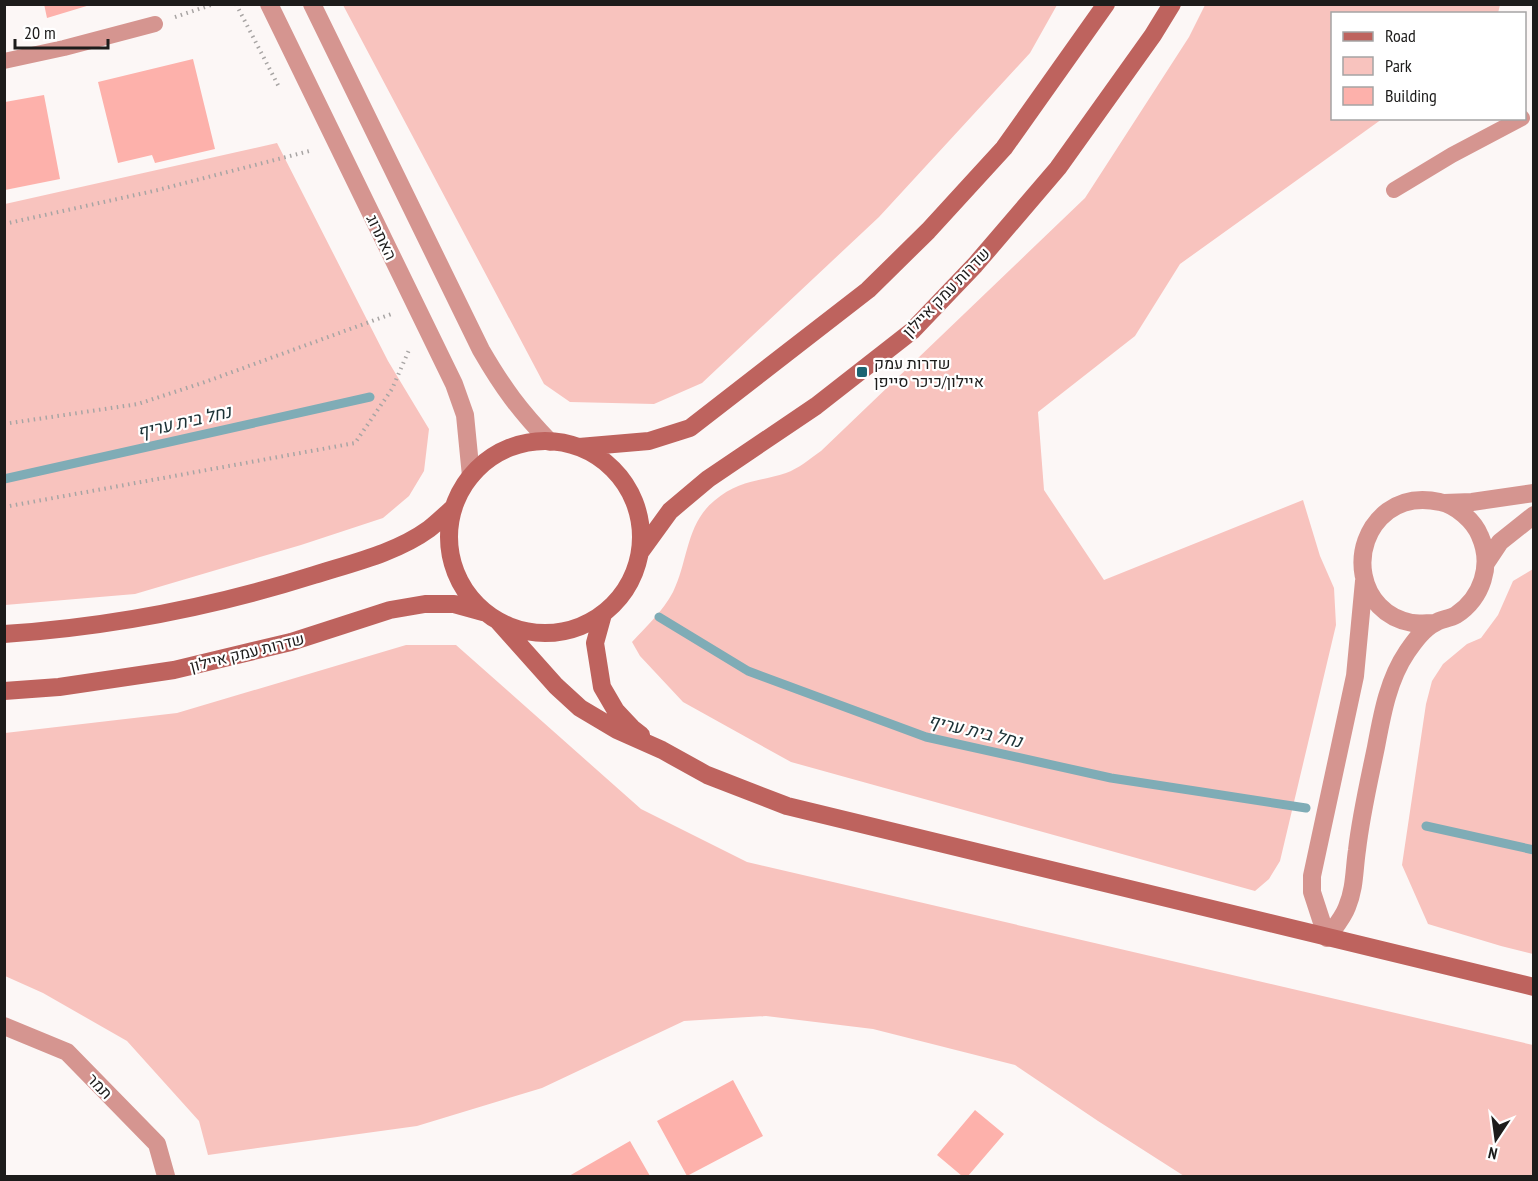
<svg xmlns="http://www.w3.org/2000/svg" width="1538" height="1181" font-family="'PT Sans Narrow',Heebo,sans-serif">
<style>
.green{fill:#f8c3be}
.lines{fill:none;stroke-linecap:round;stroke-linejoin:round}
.stream{stroke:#7facb6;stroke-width:9}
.building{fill:#fdb1ab}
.path{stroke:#a8a5a4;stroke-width:4;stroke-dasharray:1.5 4.5;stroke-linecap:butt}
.lane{stroke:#d59590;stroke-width:16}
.street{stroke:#d59590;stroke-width:18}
.secondary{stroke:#be635e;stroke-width:18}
.poi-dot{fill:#1b6572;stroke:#fff;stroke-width:2}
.labels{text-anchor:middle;stroke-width:4.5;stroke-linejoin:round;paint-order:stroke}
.street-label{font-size:16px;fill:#1d1c1b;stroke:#fff}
.poi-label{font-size:16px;fill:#1d1c1b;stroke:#fff;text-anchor:start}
.water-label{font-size:18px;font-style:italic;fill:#1b3135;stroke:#fff}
</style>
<rect width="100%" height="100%" fill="#fcf7f6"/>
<path class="green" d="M343,5H1057L1030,53L879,217L702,383L654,404L570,402L544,384Z
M1205,5H1500L1498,13L1332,14V118L1382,119L1180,264L1135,336L1038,412L1044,490L1104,580L1303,500L1320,556L1334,588L1336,625L1280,861L1269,879L1255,891L791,762L683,702L640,656L632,642C646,627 663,611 673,592C688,562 686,524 714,501C738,480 758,482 786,473C798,469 811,458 821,451L1085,198L1189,37Z
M277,143L388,361L429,429L424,471L409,496L383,518L301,545L135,594L5,605V204Z
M1533,569V954L1501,946L1428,924L1402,865L1426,704L1432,681L1443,664L1467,644L1481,638L1498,615L1513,581Z
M406,645H456L641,809L747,862L1533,1045V1176H1184L1098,1121L1015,1065L873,1029L766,1016L684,1021L542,1088L417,1126L208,1155L199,1121L127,1041L43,993L5,976V733L177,713Z"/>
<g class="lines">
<path class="stream" d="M4,479L370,397
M659,617L748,671L926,737L1111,778L1306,808
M1426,826L1534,850"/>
</g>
<path class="building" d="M44,4H90V5L47,18Z
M193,59L215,149L155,163L152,155L118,163L98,82Z
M44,95L60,179L5,190V102Z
M733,1080L763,1136L687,1176L657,1121Z
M975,1110L1004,1134L968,1176H962L937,1155Z
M630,1141L650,1176H569Z"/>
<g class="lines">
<path class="path" d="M236,4L280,89
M175,17L214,4
M4,224L158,190L313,150
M4,424L138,404L205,382L394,313
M4,507L355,443L392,389L409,350"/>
<path class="lane" d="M4,61L64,48L155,24
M1394,190L1452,155L1522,118"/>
<path class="street" d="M269,4L454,384L465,415L471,476
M312,4L481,350C503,388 520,411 550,442
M1444,503L1472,502L1534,493
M1486,563L1500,542L1534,515
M1327,938C1334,928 1343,918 1347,907C1355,888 1354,870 1357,850C1361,815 1369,781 1376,747C1382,715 1388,680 1407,652C1414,642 1423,629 1435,623C1441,619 1449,619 1456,615C1482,598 1493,565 1480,536C1474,521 1456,505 1440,502C1422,498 1403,500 1388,511C1346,543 1357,613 1412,623C1419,624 1427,623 1434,623
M1327,938L1312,892V876L1355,676L1364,581
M4,1026L67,1052L157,1144L166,1176"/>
<path class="secondary" d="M449 537a96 96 0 1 1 192 0a96 96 0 1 1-192 0Z
M579,447L649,441L690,428L868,290L928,231L1004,148L1106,4
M641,551L670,511L708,479L816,406L912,331L975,265L1058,168L1153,35L1172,4
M603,614L595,643L602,687L616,711L632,728L641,735
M498,621L556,686L580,708L617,730L662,750L707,775L787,806L1534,987
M4,634C110,627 213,607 314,575C352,563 396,553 429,529C437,523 445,515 453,508
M4,691L59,687L174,670L291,642L390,610L425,604H454L483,612"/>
</g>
<rect class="poi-dot" x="856" y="366" width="12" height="12" rx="3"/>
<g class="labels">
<g class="street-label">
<text transform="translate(382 237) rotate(64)" y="6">האתרוג</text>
<text transform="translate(946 292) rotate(-46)" y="6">שדרות עמק איילון</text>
<text transform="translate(247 652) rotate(-14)" y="6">שדרות עמק איילון</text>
<text transform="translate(100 1086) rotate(46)" y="6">תמר</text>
</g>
<g class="poi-label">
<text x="874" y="369">שדרות עמק<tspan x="874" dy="18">איילון/כיכר סייפן</tspan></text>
</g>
<g class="water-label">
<text transform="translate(184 422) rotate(-13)" y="6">נחל בית עריף</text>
<text transform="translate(975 731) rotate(13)" y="6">נחל בית עריף</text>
</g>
</g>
<rect width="1538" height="1181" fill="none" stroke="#1d1c1b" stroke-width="12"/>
<rect x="1331" y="12" width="195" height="108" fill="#ffffff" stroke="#a5a4a4" stroke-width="1.5"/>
<rect x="1343" y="32" width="30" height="9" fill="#be635e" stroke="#a5a4a4" stroke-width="1.5"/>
<text x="1385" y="42" font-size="18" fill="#1d1c1b">Road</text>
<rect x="1343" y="57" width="30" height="18" fill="#f8c3be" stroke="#a5a4a4" stroke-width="1.5"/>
<text x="1385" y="72" font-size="18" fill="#1d1c1b">Park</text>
<rect x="1343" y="87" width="30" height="18" fill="#fdb1ab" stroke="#a5a4a4" stroke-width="1.5"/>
<text x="1385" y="102" font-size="18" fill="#1d1c1b">Building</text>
<g transform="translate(1496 1139) rotate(193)" stroke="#ffffff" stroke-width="4.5" paint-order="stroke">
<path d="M0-4.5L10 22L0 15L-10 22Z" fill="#1d1c1b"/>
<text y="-9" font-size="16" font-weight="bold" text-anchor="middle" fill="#1d1c1b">N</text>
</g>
<path d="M15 39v9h93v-9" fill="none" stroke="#1d1c1b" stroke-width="3"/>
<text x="24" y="39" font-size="18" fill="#1d1c1b" stroke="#ffffff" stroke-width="4.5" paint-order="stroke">20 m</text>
</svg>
